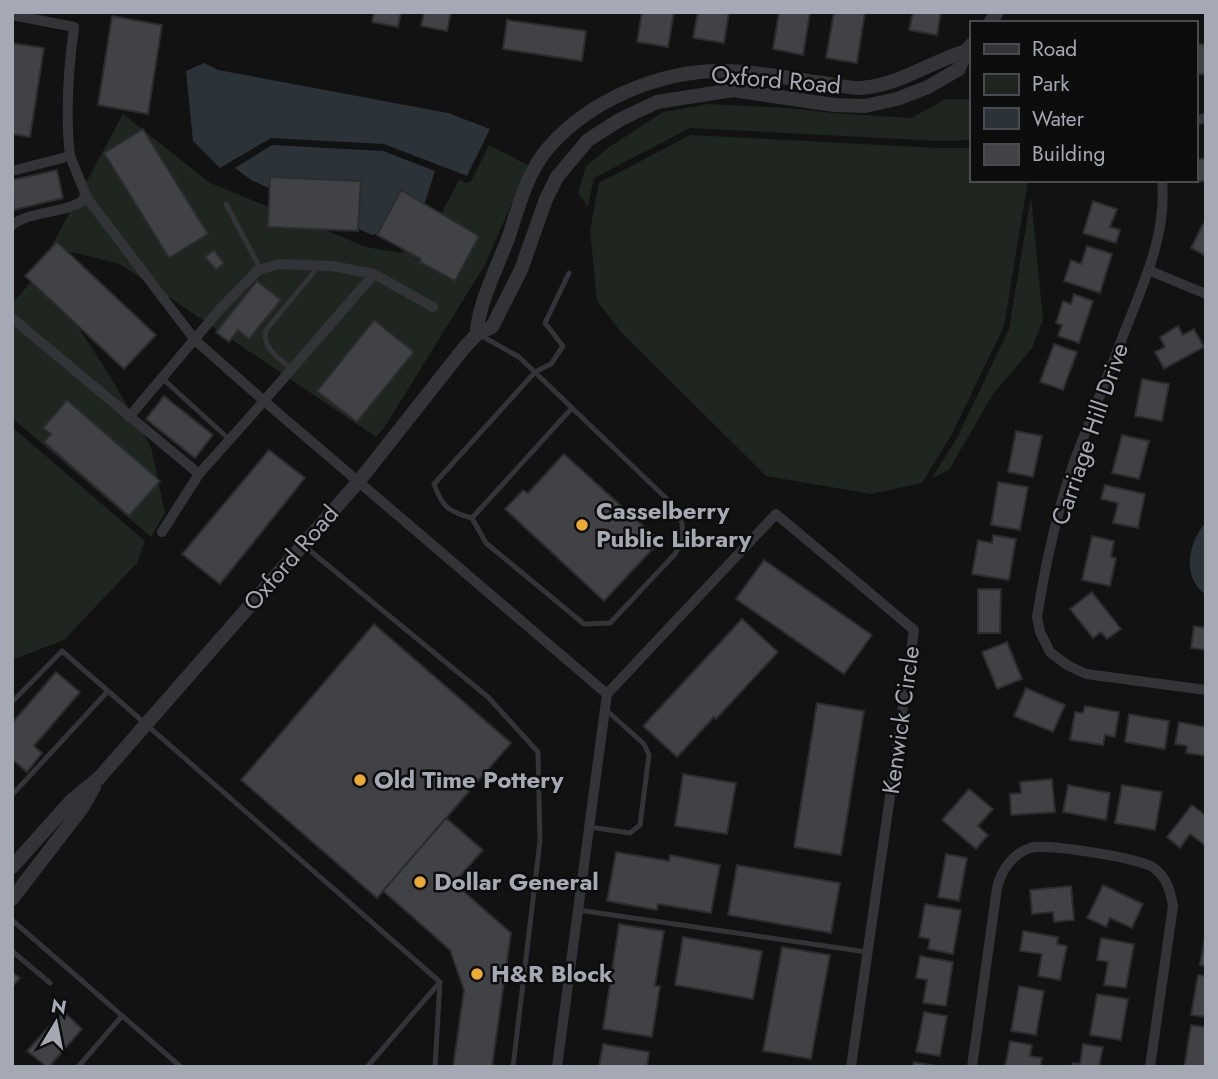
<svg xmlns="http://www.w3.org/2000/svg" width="1218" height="1079" font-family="Jost,sans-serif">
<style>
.green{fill:#1e261f}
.water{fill:#2b3339}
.building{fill:#414246;stroke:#2c2c2f;stroke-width:2}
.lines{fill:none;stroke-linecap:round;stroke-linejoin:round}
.service{stroke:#333438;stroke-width:5}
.minor{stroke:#333438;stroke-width:10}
.tertiary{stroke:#333438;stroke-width:14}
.poi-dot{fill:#ebaa32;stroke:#0d0d0e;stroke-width:2.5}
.labels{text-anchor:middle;stroke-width:5;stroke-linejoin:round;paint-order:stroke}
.street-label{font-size:24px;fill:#a4a9b4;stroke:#0d0d0e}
.poi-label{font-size:24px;font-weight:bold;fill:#a4a9b4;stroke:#0d0d0e;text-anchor:start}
</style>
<rect width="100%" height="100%" fill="#121213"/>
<path class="green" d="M946,99H971V140L939,141L690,128L594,178L588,206L578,193L586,166L611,146L663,112L708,104L787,108L833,113L911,118Z
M123,114L210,183L366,247L401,253L440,216L459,180L467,183L471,181L489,145L528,165L486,263L384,428L376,437L120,264L51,247Z
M690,135L939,148H971V180H1028L1004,326L952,434L922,483L871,494L766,476L621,332L597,301L590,230L599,183Z
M1031,197L1043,320L1032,348L993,394L949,470L932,478L957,438L1009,329Z
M34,278L78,327L110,376L151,447L165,513L151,537L12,418V304Z
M12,427L145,541L137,563L64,640L12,660Z"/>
<path class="water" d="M204,63L218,70L448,113L490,129L467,176L384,144L271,138L220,168L193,141L186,71Z
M272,145L383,151L435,171L417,227L372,235L251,180L235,168Z
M1206,522V595C1181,577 1188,543 1206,522Z"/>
<path class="building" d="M374,12H401L398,27L372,22Z
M424,12H451L447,31L421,26Z
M642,12H674L668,47L637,42Z
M698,12H729L724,43L693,38Z
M779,12H810L803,55L773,49Z
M834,12H865L857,63L826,58Z
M913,12H941L937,35L909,30Z
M112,16L162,25L148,114L98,105Z
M507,20L586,31L582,61L503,49Z
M12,43L44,48L30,137L12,134Z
M1195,43L1206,45V75L1195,73Z
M143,129L208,234L169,258L104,153Z
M1206,158V181L1197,182L1195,160Z
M57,170L63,198L14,210L12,180Z
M270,177L361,181L358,231L268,227Z
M401,190L479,236L455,281L420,262L421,259L377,235Z
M1093,201L1117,209L1110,227L1120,230L1116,243L1083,233Z
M1203,224L1206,225V256L1191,248Z
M57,242L156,335L124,369L25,276Z
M1087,246L1112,254L1100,293L1064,281L1071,260L1081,264Z
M214,250L224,263L216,270L205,257Z
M257,281L281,300L249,339L238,330L229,342L216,332Z
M1074,294L1093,301L1079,343L1058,336L1062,325L1056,323L1063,301L1071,304Z
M374,320L414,352L357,422L317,391Z
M1178,326L1183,335L1194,329L1204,347L1164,369L1155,352L1165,347L1160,337Z
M1054,344L1077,352L1063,390L1040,382Z
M1142,379L1169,384L1162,421L1135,416Z
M164,396L213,435L195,458L146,419Z
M67,400L160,481L129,516L44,442L51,434L43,428Z
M1016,431L1042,436L1033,477L1008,472Z
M1122,435L1149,441L1139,479L1112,473Z
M269,450L305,478L220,584L182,554Z
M564,454L660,541L604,601L505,509L523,490L528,493Z
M998,482L1028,487L1020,530L991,525Z
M1105,485L1145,494L1138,528L1113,523L1118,503L1101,499Z
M993,535L1016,539L1009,580L972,574L978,540L992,543Z
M1092,536L1114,541L1111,557L1116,558L1110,586L1082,580Z
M764,560L872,635L844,674L736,599Z
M978,589H1001L1000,633H978Z
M1092,592L1121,629L1107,639L1101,632L1093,638L1070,609Z
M742,619L778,652L716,719L714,717L677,757L643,726Z
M374,624L511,743L377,898L241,780Z
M1194,626L1206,628V650L1191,648Z
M1007,642L1022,679L997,689L982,652Z
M56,672L80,692L34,746L42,753L27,772L14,761L12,763V723Z
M1026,688L1065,705L1053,732L1014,716Z
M817,703L864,711L841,855L794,847Z
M1085,706L1119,712L1115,737L1105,735L1103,745L1070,740L1075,712L1083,713Z
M1129,714L1169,721L1165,749L1125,742Z
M1179,722L1206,727V756L1186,753L1187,746L1175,744Z
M683,774L736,783L727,834L675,826Z
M1052,779L1055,812L1011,815L1010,794L1021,793L1020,782Z
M1068,785L1110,793L1106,820L1063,812Z
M1122,785L1162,792L1155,830L1115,823Z
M969,789L993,809L978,826L988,835L976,849L942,820Z
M1192,805L1206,816V846L1190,834L1180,848L1167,837Z
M446,818L483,850L454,883L511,933L492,1067H453L464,990L450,950L383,891Z
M616,852L669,861L670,855L720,865L711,913L658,904L657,910L607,901Z
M946,854L967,858L959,901L938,897Z
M737,865L840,883L831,933L728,915Z
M1103,885L1143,904L1132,928L1110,918L1106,927L1087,918Z
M1071,886L1074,920L1054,922L1053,912L1032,914L1030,890Z
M925,904L961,910L953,954L928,949L930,939L919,937Z
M619,924L664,931L655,986H660L652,1037L603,1029Z
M1023,931L1058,937L1057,944L1067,946L1060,980L1038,976L1042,954L1020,951Z
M1206,932V966L1200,965Z
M683,937L762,951L753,999L675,985Z
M1101,938L1134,944L1126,988L1104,985L1108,962L1097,960Z
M782,947L830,955L811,1059L763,1051Z
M920,956L953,962L946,1006L923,1003L927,980L916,978Z
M12,972L20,978L12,987Z
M1198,975L1206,976V1017L1191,1015Z
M1019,986L1044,991L1036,1035L1011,1031Z
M1097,994L1128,999L1121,1040L1090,1035Z
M63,1011L82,1029L49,1067H47L27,1051Z
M924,1012L947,1016L940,1056L916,1052Z
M1191,1025L1206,1027V1067H1184Z
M1010,1041L1032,1045L1030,1056L1042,1058L1040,1067H1005Z
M603,1044L649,1052L647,1067H599Z
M1083,1044L1103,1047L1099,1067H1072L1073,1063L1080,1064Z
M914,1062L937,1066V1067H913Z"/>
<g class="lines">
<path class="service" d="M226,204L261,270
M480,335L519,357L669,501L682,523L683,539L675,554L610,623L584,624L486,543L472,518C449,512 442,507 434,484L535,372L551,364L563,346L545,323L569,273
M292,369C279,358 262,349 266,330L319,266
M162,378L230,440
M472,518L572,408
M303,545L488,697L538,752L540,841L513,1067
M12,702L62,651L108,691
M12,795L108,691L440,982L367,1067
M589,827L630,833L640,825L649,755L644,744L605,709
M578,910L867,952
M12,920L181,1067
M12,951L50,983
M78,1067L122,1016
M435,1067L440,982"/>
<path class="minor" d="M12,15L74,27C68,71 65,112 70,156
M1195,121L1206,118
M12,171L70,156L87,198C65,215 34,209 12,225
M1162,180C1167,233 1145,280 1126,328C1109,373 1091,417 1074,462C1057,511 1045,566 1037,617L1040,632L1050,652L1067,665L1086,674L1206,690
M87,198L195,340L264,401L374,274
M1148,270L1206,294
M12,318L199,474L264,401L607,694L557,1067
M129,417L221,308L258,270L279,264L332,266L374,274L433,307
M162,532L199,474
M607,694L776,514L914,630L851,1067
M972,1067L997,888C1001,871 1012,854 1030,848C1045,843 1141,858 1154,868C1167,878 1170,890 1173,906L1150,1067"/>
<path class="tertiary" d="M990,23L997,12
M477,334C477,305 500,262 510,233C519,204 528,171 549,147C591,99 662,70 724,71C759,71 795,80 830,84C840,86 851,88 861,88C900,85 930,62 966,51
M12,867L72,800L99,778L359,481L464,348L477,334L492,327L521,270L546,199L557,177L588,140L621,119L657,102L733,90L834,105L865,106L897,99L928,87L959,69L966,51L971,45
M12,899L82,808L94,787"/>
</g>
<g class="poi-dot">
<circle cx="582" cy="525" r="7"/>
<circle cx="360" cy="780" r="7"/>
<circle cx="420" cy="882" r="7"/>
<circle cx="477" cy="974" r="7"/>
</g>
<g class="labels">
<g class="street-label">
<text transform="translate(776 80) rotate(5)" y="8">Oxford Road</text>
<text transform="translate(1090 434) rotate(-71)" y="8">Carriage Hill Drive</text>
<text transform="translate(291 558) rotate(-49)" y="8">Oxford Road</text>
<text transform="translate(901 720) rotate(-82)" y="8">Kenwick Circle</text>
</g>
<g class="poi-label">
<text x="596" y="519">Casselberry<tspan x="596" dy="28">Public Library</tspan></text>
<text x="374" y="788">Old Time Pottery</text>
<text x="434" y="890">Dollar General</text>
<text x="491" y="982">H&amp;R Block</text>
</g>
</g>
<rect width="1218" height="1079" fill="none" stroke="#a4a9b4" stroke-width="28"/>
<rect x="970" y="21" width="228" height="161" fill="#0d0d0e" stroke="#494b50" stroke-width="2"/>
<rect x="984" y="44" width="35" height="10" fill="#333438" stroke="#494b50" stroke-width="2"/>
<text x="1032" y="56" font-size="21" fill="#a4a9b4">Road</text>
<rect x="984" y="74" width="35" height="21" fill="#1e261f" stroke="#494b50" stroke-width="2"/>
<text x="1032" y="91" font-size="21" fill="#a4a9b4">Park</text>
<rect x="984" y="108" width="35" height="21" fill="#2b3339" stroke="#494b50" stroke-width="2"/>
<text x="1032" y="126" font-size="21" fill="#a4a9b4">Water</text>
<rect x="984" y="144" width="35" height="21" fill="#414246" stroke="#494b50" stroke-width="2"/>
<text x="1032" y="161" font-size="21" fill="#a4a9b4">Building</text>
<g transform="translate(56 1023) rotate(10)" stroke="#0d0d0e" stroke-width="5" paint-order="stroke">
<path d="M0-5L12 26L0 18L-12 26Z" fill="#a4a9b4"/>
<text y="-10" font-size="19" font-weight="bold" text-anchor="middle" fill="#a4a9b4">N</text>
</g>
</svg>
